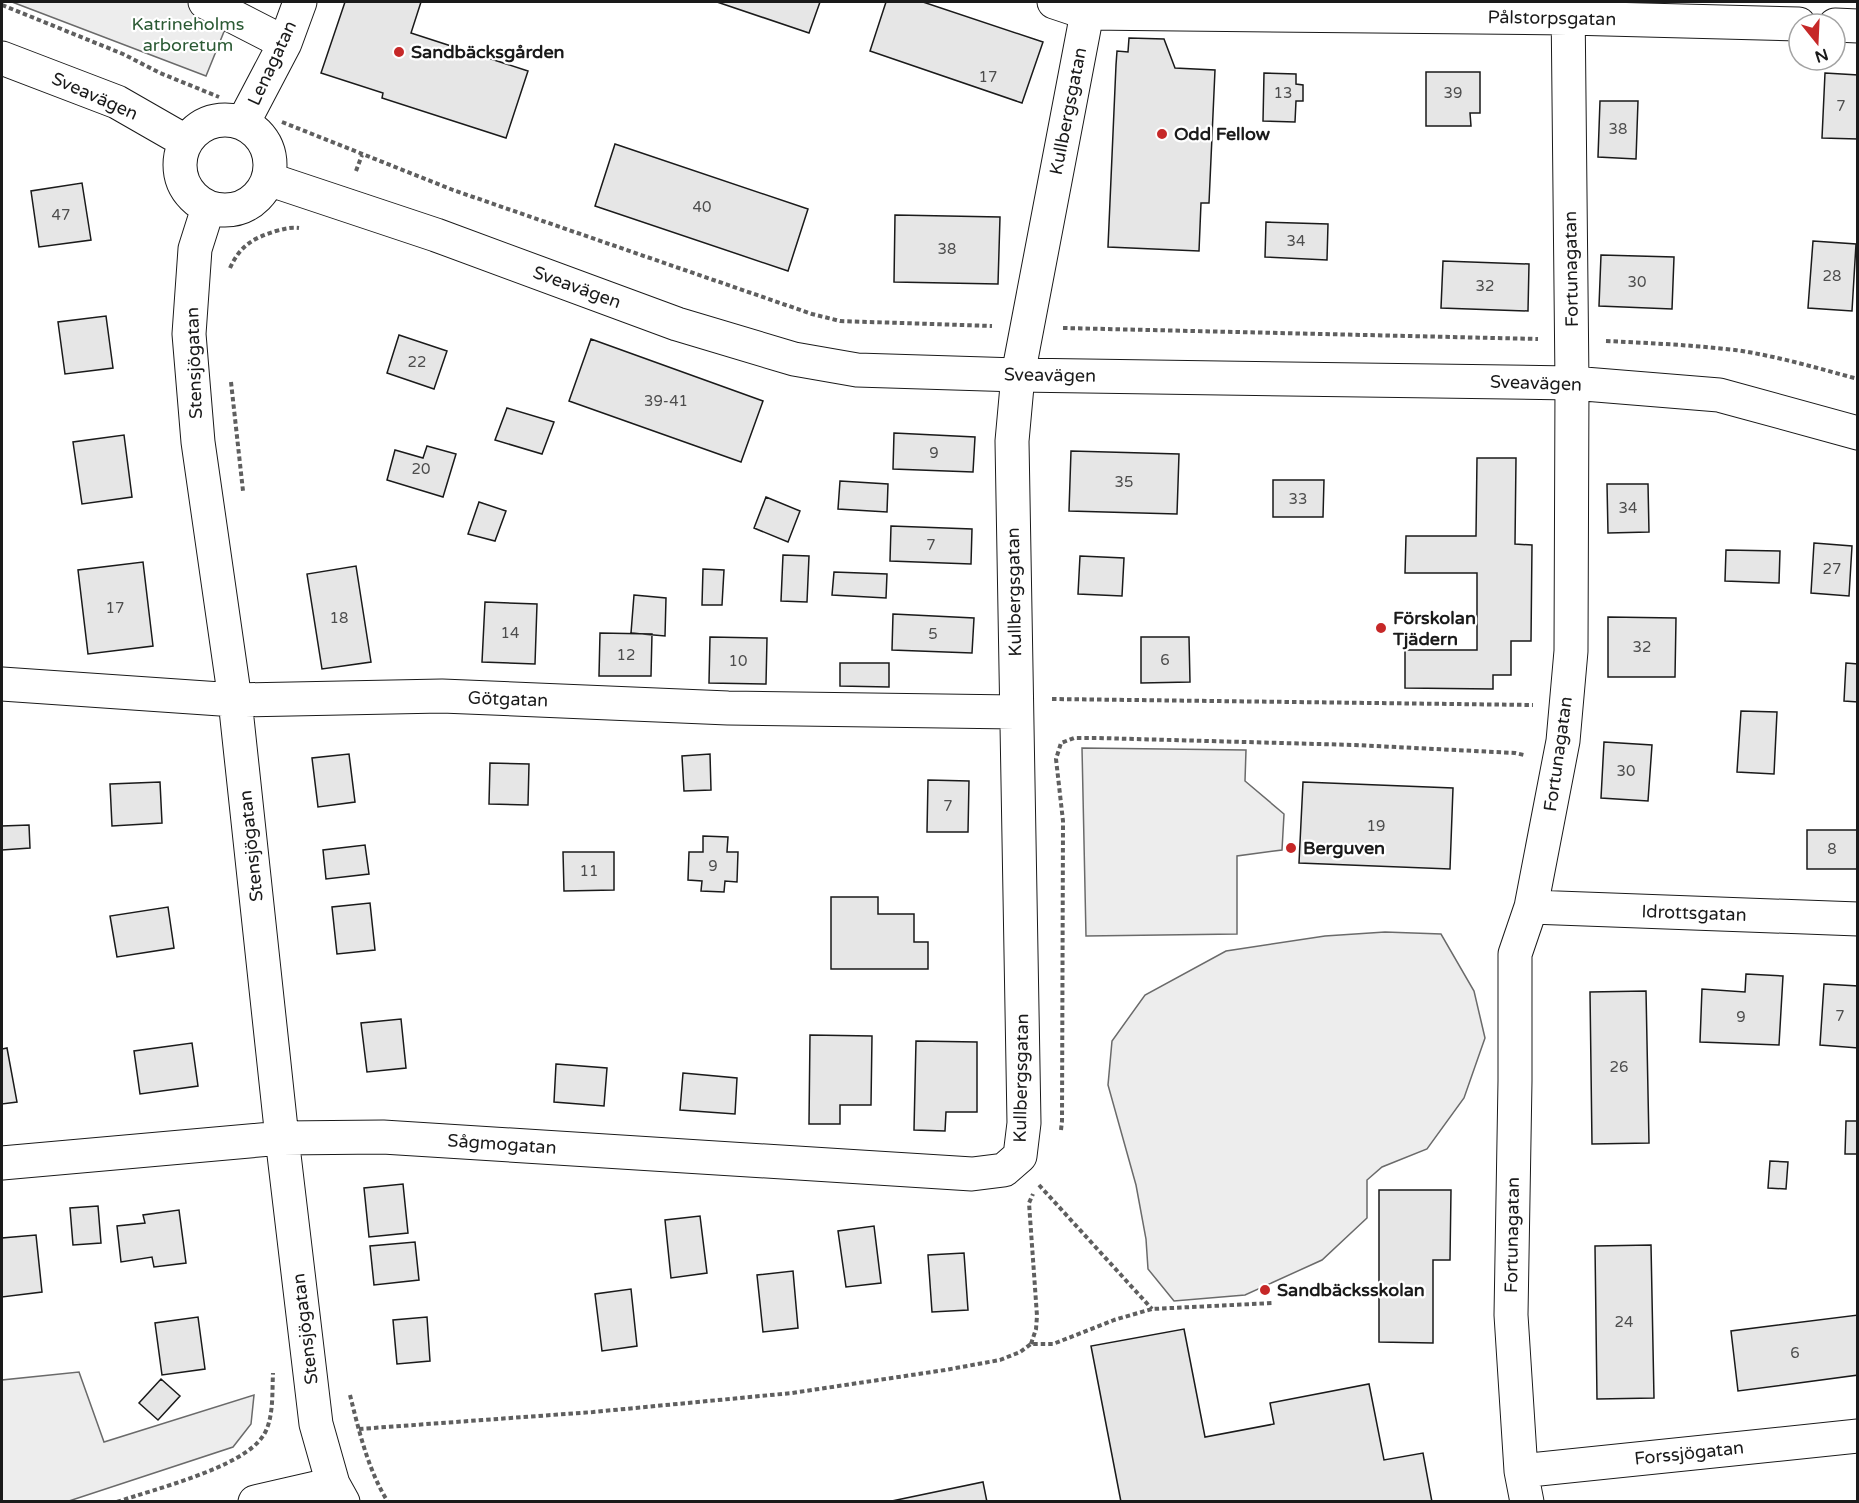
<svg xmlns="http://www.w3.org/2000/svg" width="1859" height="1503" font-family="'Varela Round',sans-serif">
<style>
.built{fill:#ededed;stroke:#6a6a6a;stroke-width:1.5}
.building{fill:#e6e6e6;stroke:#1a1a1a;stroke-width:1.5}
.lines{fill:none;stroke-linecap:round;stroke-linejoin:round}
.minor-casing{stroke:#1a1a1a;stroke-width:35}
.path{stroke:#5f5f5f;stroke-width:4;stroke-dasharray:4.5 3;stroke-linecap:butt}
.minor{stroke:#fff;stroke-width:33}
.poi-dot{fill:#c62828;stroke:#fff;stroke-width:2}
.labels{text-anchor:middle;stroke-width:4.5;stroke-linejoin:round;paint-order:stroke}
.number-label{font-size:15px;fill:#4d4d4d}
.street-label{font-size:18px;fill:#1a1a1a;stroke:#fff}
.park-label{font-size:18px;fill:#2b5a34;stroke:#fff}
.poi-label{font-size:18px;font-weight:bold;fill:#1a1a1a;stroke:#fff;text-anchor:start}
</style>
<rect width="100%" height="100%" fill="#fff"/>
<path class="built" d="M12,2H236L206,76Z
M1082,748L1246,750L1245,781L1284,814L1282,850L1237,856V934L1086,936Z
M1385,932L1441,934L1474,991L1485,1038L1464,1098L1427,1149L1382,1167L1367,1180V1218L1322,1260L1245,1295L1174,1301L1148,1269L1146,1239L1136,1185L1108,1085L1112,1041L1145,995L1226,951L1325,936Z
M79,1372L104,1442L254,1395L251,1424L233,1447L69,1501H2V1380Z"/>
<path class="building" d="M345,2H421L411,33L528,71L506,138L382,98L383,93L321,73Z
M717,2H820L809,33Z
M886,2H923L1043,42L1022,103L870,51Z
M1129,38L1164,39L1175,68L1215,70L1209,203H1201L1199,251L1108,247L1116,65L1117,51L1128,52Z
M1426,72H1480V113H1470L1471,126H1426Z
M1264,73L1296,74V84L1303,85V101H1296L1295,122L1263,121Z
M1825,73L1858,75V139L1822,138Z
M1600,101H1638L1636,159L1598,157Z
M615,144L808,209L788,271L595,206Z
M82,183L91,240L39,247L31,191Z
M895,215L1000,217L998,284L894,282Z
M1266,222L1328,224L1327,260L1265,257Z
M1813,241L1856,244L1852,311L1808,308Z
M1601,255L1674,257L1672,309L1599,306Z
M1443,261L1529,264L1528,311L1441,308Z
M106,316L113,368L65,374L58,322Z
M399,335L447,351L434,389L387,373Z
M591,339L763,401L741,462L569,401Z
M507,408L554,422L542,454L495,440Z
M894,433L975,437L973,472L893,469Z
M124,435L132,497L82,504L73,442Z
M427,446L456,454L443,497L387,480L395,450L423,458Z
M1071,451L1179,454L1177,514L1069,511Z
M1477,458H1516L1515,544L1532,545L1531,641H1511V675H1493V689L1405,688V650H1477V573H1405L1406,536H1476Z
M1273,480H1324L1323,517H1273Z
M840,481L888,484L887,512L838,509Z
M1607,484H1648L1649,532L1608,533Z
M766,497L800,511L788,542L754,528Z
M479,502L506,511L495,541L468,534Z
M891,526L972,529L971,564L890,561Z
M1814,543L1852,546L1849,596L1811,593Z
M1726,550L1780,551L1779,583L1725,581Z
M783,555L809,556L807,602L781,601Z
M1080,556L1124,558L1122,596L1078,594Z
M143,562L153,646L88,654L78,570Z
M356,566L371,662L322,669L307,574Z
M703,569L724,570L722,605H702Z
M834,572L887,574L886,598L832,595Z
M634,595L666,598L665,636L631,633Z
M485,602L537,604L535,664L482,662Z
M893,614L974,618L972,653L892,650Z
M1608,617L1676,618L1675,677H1608Z
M600,633L652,634L651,676H599Z
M710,637L767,638L766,684L709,683Z
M1141,637H1189L1190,682L1141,683Z
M840,663H889V687L840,686Z
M1846,663L1858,664V702L1844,701Z
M1741,711L1777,712L1774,774L1737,772Z
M1604,742L1652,745L1648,801L1601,798Z
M349,754L355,802L318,807L312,758Z
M710,754L711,790L684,791L682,756Z
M490,763L529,764L528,805L489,804Z
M928,780L969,781L968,832H927Z
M160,782L162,823L112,826L110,784Z
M1303,782L1453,788L1450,869L1299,863Z
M29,825L30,848L2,850V826Z
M1807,830H1858V869H1807Z
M703,836L728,837L727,852H738L737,882L725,881L724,892L701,891L702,881L688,880L689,852H703Z
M365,845L369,874L326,879L323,850Z
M563,852H614V890L564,891Z
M831,897H878V914H914V942H928V969H831Z
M370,903L375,950L337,954L332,907Z
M168,907L174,948L117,957L110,916Z
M1746,974L1783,976L1779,1045L1700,1042L1702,989L1745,992Z
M1824,984L1858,986V1048L1820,1045Z
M1646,991L1649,1143L1592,1144L1590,992Z
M401,1019L406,1068L367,1072L361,1023Z
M810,1035L872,1036L871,1105H840V1124H809Z
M916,1041L977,1042V1112H946L945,1131L914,1130Z
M192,1043L198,1086L140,1094L134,1051Z
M7,1048L17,1102L2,1104V1049Z
M556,1064L607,1068L604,1106L554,1102Z
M683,1073L737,1078L735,1114L680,1110Z
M1846,1121H1858V1154H1845Z
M1770,1161L1788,1162L1786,1189L1768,1188Z
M403,1184L408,1233L369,1237L364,1188Z
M1379,1190H1451L1450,1260H1433V1343L1379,1342Z
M98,1206L101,1243L73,1245L70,1208Z
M179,1210L186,1263L154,1267L152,1257L121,1262L117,1226L145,1223L143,1215Z
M700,1216L707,1273L671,1278L665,1220Z
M874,1226L881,1283L846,1287L838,1231Z
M36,1235L42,1292L2,1297V1238Z
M415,1242L419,1280L374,1285L370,1246Z
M1651,1245L1654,1398L1597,1399L1595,1246Z
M964,1253L968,1310L932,1312L928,1255Z
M793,1271L798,1328L763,1332L757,1275Z
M631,1289L637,1346L602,1351L595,1294Z
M1858,1315V1375L1738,1391L1731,1331Z
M198,1317L205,1369L162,1375L155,1323Z
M427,1317L430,1361L397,1364L393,1320Z
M1184,1329L1205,1437L1274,1424L1270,1403L1369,1384L1384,1460L1423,1453L1432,1502H1121L1091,1346Z
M161,1379L180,1396L158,1420L139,1403Z
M983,1482L987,1502H887Z"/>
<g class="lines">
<defs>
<path id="minor" d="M205,2L285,43
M1054,2L1087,13L1568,18L1799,24
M1835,25L1858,26
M2,58L117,102L185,141
M180 165a45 45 0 1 1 90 0a45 45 0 1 1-90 0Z
M243,123L285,43L300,2
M268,179L436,235L677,324L794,359L857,370L1018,375L1572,383L1719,395L1858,433
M208,208L195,249L189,334L198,442L235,700L282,1138L316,1424L333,1484L343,1502
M2,684L235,700L442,696L728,708L1015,712
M1531,907L1858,919
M2,1163L282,1138L383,1137L972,1174L1004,1170L1020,1156L1024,1123L1012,441L1018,375L1087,13
M1521,1471L1858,1436
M255,1502L333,1484
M1527,1502L1521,1471L1511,1315L1515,1081V954L1531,907L1563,741L1571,651L1572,383L1568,2"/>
</defs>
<use href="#minor" class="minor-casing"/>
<path class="path" d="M2,5L123,54L160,73L219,97
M282,122L453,190L812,314L840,321L992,326
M356,171L362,155
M230,268C240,246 253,238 276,231C284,229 290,227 299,228
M1063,328L1538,339
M1606,341C1649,343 1692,345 1735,350C1777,356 1817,368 1858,379
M231,382L243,491
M1052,699L1533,705
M1061,1130L1062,1121L1063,821L1056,759L1061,743L1074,738H1098L1355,745L1515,753L1524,755
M1039,1185L1152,1309
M1031,1344L1036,1329L1037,1316L1029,1203L1033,1194
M350,1395C359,1431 368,1470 388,1502
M359,1429L593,1412L792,1393L945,1370L1000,1360L1020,1352L1031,1344H1053L1114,1320L1152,1309L1272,1303
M117,1502C154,1489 242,1468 263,1436C274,1420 272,1392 273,1373"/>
<use href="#minor" class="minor"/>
</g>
<g class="poi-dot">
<circle cx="399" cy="52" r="6"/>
<circle cx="1162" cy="134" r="6"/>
<circle cx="1381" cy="628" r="6"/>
<circle cx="1291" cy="848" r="6"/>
<circle cx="1265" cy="1290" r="6"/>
</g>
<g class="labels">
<g class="number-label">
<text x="988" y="82">17</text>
<text x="1283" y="98">13</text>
<text x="1453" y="98">39</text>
<text x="1841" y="111">7</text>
<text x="1618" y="134">38</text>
<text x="702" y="212">40</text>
<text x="61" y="220">47</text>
<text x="1296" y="246">34</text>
<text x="947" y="254">38</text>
<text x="1832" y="281">28</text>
<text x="1637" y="287">30</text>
<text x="1485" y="291">32</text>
<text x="417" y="367">22</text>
<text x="666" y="406">39-41</text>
<text x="934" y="458">9</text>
<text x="421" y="474">20</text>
<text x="1124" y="487">35</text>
<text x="1298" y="504">33</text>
<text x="1628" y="513">34</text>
<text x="931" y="550">7</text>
<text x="1832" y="574">27</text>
<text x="115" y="613">17</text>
<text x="339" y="623">18</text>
<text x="510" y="638">14</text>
<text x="933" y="639">5</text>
<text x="1642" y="652">32</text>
<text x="626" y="660">12</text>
<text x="1165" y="665">6</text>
<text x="738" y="666">10</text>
<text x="1626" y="776">30</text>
<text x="948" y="811">7</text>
<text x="1376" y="831">19</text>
<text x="1832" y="854">8</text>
<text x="713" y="871">9</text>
<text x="589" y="876">11</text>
<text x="1840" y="1021">7</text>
<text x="1741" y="1022">9</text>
<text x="1619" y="1072">26</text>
<text x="1624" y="1327">24</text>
<text x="1795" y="1358">6</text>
</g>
<g class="street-label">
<text transform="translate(1552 18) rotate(1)" y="6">Pålstorpsgatan</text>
<text transform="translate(272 63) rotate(-65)" y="6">Lenagatan</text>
<text transform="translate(95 96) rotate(24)" y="6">Sveavägen</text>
<text transform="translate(1068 111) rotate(-79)" y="6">Kullbergsgatan</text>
<text transform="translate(1571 269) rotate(-91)" y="6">Fortunagatan</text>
<text transform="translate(577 287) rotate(20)" y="6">Sveavägen</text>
<text transform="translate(194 363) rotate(-92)" y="6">Stensjögatan</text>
<text transform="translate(1050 375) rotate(1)" y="6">Sveavägen</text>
<text transform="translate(1536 383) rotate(2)" y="6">Sveavägen</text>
<text transform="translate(1014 592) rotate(-91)" y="6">Kullbergsgatan</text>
<text transform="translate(508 699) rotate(2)" y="6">Götgatan</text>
<text transform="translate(1558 754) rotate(-82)" y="6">Fortunagatan</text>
<text transform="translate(251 846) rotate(-96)" y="6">Stensjögatan</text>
<text transform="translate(1694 913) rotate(2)" y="6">Idrottsgatan</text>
<text transform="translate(1021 1078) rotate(-89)" y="6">Kullbergsgatan</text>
<text transform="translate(502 1144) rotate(4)" y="6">Sågmogatan</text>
<text transform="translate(1512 1235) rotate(-89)" y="6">Fortunagatan</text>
<text transform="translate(305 1329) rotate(-97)" y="6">Stensjögatan</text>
<text transform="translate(1689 1453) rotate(-6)" y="6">Forssjögatan</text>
</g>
<g class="park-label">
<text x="188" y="30">Katrineholms<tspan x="188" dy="21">arboretum</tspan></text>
</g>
<g class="poi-label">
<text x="411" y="58">Sandbäcksgården</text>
<text x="1174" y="140">Odd Fellow</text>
<text x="1393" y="624">Förskolan<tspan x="1393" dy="21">Tjädern</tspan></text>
<text x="1303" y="854">Berguven</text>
<text x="1277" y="1296">Sandbäcksskolan</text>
</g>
</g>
<rect width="1859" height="1503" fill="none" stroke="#1a1a1a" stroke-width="6"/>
<g transform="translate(1817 42) rotate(162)"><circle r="28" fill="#ffffff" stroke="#a3a3a3" stroke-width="1.5"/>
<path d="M0-4.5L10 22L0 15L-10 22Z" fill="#c62828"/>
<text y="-9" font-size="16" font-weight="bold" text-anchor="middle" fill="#1a1a1a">N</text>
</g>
</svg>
